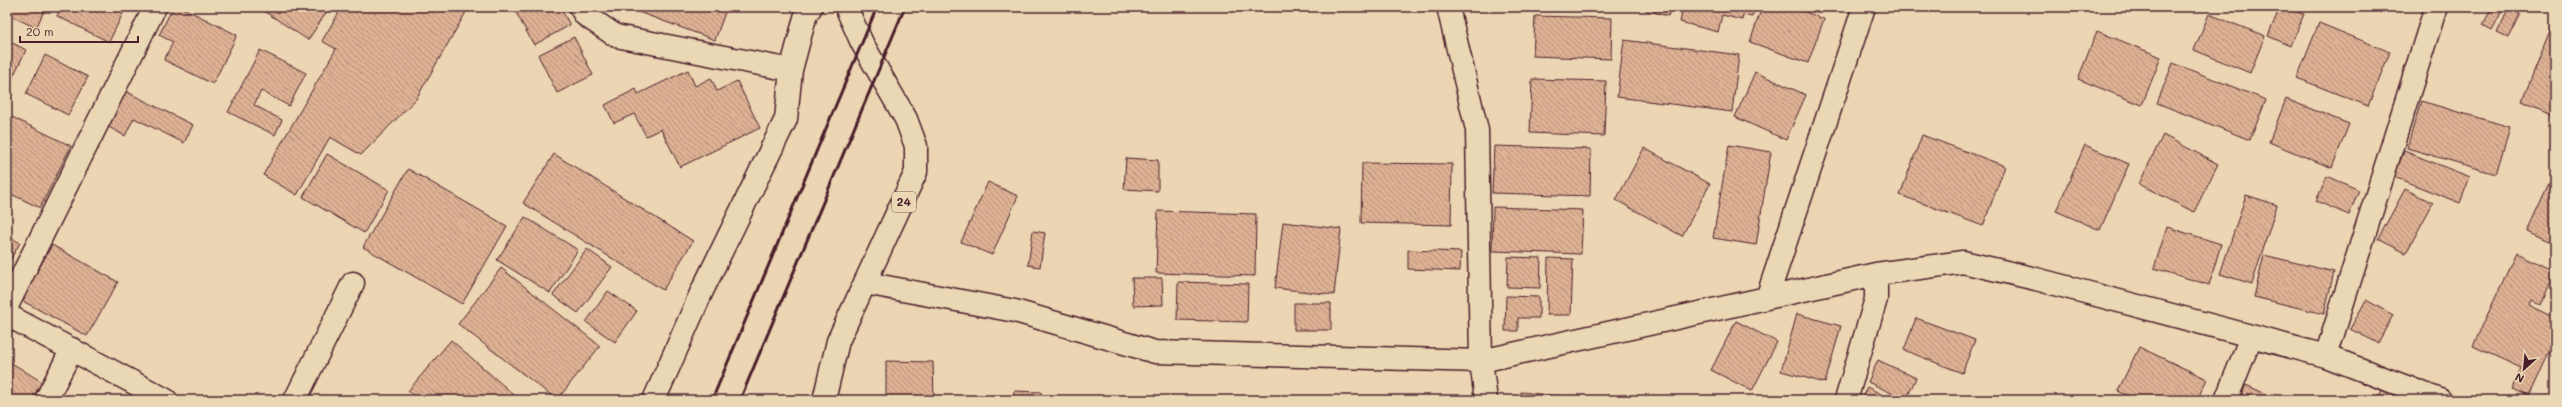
<svg xmlns="http://www.w3.org/2000/svg" width="2562" height="407" font-family="Mali,sans-serif">
<style>
.building{fill:url(#building-back-hatch);stroke:#4a1f2b}
.lines{fill:none;stroke-linecap:round;stroke-linejoin:round}
.minor-casing{stroke:#4a1f2b;stroke-width:25}
.major-casing{stroke:#4a1f2b;stroke-width:25}
.minor{stroke:#ead8b5;stroke-width:22}
.major{stroke:#ead8b5;stroke-width:22}
.rail{stroke:#4a1f2b;stroke-width:3}
.labels{text-anchor:middle;stroke-width:4;stroke-linejoin:round;paint-order:stroke}
.shield{fill:#ead8b5;stroke:#7a5654;stroke-width:1}
.shield-label{font-size:12px;font-weight:bold;fill:#4a1f2b}
</style>
<defs>
<pattern id="building-back-hatch" width="6" height="6" patternUnits="userSpaceOnUse"><rect width="6" height="6" fill="#ddb193"/><path d="M-1 5l2 2M0 0l6 6M5-1l2 2" fill="none" stroke="#b58f78"/></pattern>
</defs>
<rect width="100%" height="100%" fill="#ecd5b2"/>
<filter id="ink" filterUnits="userSpaceOnUse"><feTurbulence type="fractalNoise" baseFrequency=".025" numOctaves="2"/><feDisplacementMap in="SourceGraphic" scale="8" xChannelSelector="R" yChannelSelector="G"/><feConvolveMatrix kernelMatrix="1 2 1 2 8 2 1 2 1" color-interpolation-filters="sRGB"/></filter>
<g filter="url(#ink)">
<path class="building" d="M7,7H46L36,28L7,14Z
M61,7H126L109,42L57,16Z
M173,7H181L237,35L213,84L164,60L173,42L159,35Z
M258,7H330L308,40Z
M342,7H469L416,99L361,155L330,137L297,195L263,175L336,49L322,41Z
M513,7H560L570,25L534,45Z
M634,7H727L715,40L633,10Z
M1646,7H1755L1752,17L1743,15L1742,20L1722,15L1718,32L1680,22L1682,13L1670,10L1668,16L1645,10Z
M1762,7H1792L1824,19L1808,63L1750,42Z
M2280,7L2304,14L2291,46L2268,36Z
M2492,7H2504L2492,30L2483,25Z
M2509,8L2520,14L2508,38L2497,33Z
M2209,14L2265,36L2250,73L2194,50Z
M1535,16L1612,18L1611,59L1533,56Z
M2555,19V110L2553,115L2522,101Z
M2319,23L2390,52L2368,106L2297,78Z
M2097,31L2161,57L2142,105L2078,79Z
M574,37L593,75L557,93L538,55Z
M7,40L26,50L7,89Z
M1624,40L1739,55L1732,112L1617,97Z
M260,50L306,73L289,106L261,91L254,105L282,120L275,135L228,112Z
M45,55L88,77L68,115L26,94Z
M2173,63L2266,100L2250,140L2157,103Z
M688,70L695,86L711,78L717,91L737,81L760,128L680,167L661,129L646,136L634,114L614,123L605,105L636,89L638,94Z
M1755,72L1806,95L1786,140L1735,117Z
M1532,79L1606,81L1604,136L1530,133Z
M125,91L193,125L184,143L134,118L125,136L107,126Z
M2286,99L2349,124L2332,168L2269,142Z
M2421,101L2510,127L2496,174L2407,148Z
M12,117L71,146L40,208L7,192V126Z
M1922,135L2005,166L1983,226L1900,195Z
M2163,135L2218,164L2194,212L2139,184Z
M1729,145L1771,152L1756,245L1713,238Z
M2085,145L2129,164L2100,230L2056,211Z
M1494,146L1591,149L1590,196L1492,193Z
M1644,148L1710,184L1682,236L1616,200Z
M2404,151L2470,177L2460,203L2394,177Z
M327,154L389,190L364,233L303,197Z
M554,154L693,241L663,290L523,203Z
M1126,158L1158,160V191L1124,189Z
M1362,163L1452,164L1451,225L1361,223Z
M408,169L507,226L462,304L363,247Z
M2327,176L2359,190L2349,215L2316,201Z
M2550,181L2555,184V244L2527,231Z
M988,182L1018,196L992,255L961,242Z
M2405,189L2433,203L2406,253L2378,239Z
M2246,195L2277,205L2252,284L2220,274Z
M1493,207L1583,210L1581,254L1492,251Z
M1158,211L1256,214L1255,276L1156,273Z
M525,217L578,250L550,293L497,260Z
M1283,222L1341,229L1334,295L1275,288Z
M2167,227L2221,244L2209,285L2154,268Z
M1033,231L1045,233L1040,267L1028,265Z
M7,235L20,243L7,265Z
M52,245L118,282L87,336L21,300Z
M587,249L612,267L578,313L553,295Z
M1408,250L1461,252L1460,271L1408,269Z
M2516,253L2555,271L2540,305L2532,301L2530,306L2555,318V340L2529,397L2511,389L2521,368L2473,346Z
M2264,255L2334,272L2324,314L2254,297Z
M1508,257L1541,258L1540,288L1507,287Z
M1548,258L1573,259L1571,315H1547Z
M501,268L600,346L557,400L458,324Z
M1132,278H1162L1163,305L1133,306Z
M1178,282L1248,284L1247,322L1177,320Z
M608,291L637,311L615,342L586,322Z
M1506,296L1539,297V318H1518V331H1505Z
M2366,300L2393,315L2378,343L2350,329Z
M1294,303H1331V330H1294Z
M1797,314L1841,326L1825,383L1781,371Z
M1916,318L1975,340L1962,373L1904,350Z
M1736,321L1777,342L1752,391L1711,370Z
M451,340L520,400H419L408,391Z
M2139,347L2207,379L2197,400H2137L2118,391Z
M7,360L42,382L31,400H7Z
M1878,360L1916,378L1906,400L1868,382Z
M886,361L933,362L934,400H886Z
M2246,385L2279,400H2239Z
M1867,387L1893,400H1861Z
M2382,390L2402,400H2377Z
M1014,391L1041,392L1040,400H1013Z
M1521,392L1567,397L1566,400H1520Z
M1056,397L1089,400H1056Z"/>
<g class="lines">
<defs>
<path id="minor" d="M580,7L585,15L616,36L791,70
M1448,7L1477,130L1481,361L1486,400
M865,283L1015,311L1155,352L1481,361L1876,274L1963,262L2036,279L2326,356L2440,400
M1767,298L1864,7
M7,306L155,7
M7,315L166,400
M2326,356L2436,7
M46,400L72,349
M295,400L353,283
M654,400L702,291L786,119L791,70L806,14L811,7
M1846,400L1876,299V274
M2226,400L2251,337"/>
<path id="major" d="M824,400L838,341L916,172V146L906,119L862,43L846,7"/>
</defs>
<use href="#minor" class="minor-casing"/>
<use href="#major" class="major-casing"/>
<use href="#minor" class="minor"/>
<use href="#major" class="major"/>
<path class="rail" d="M712,400L877,7
M740,400L905,7"/>
</g>
</g>
<g class="labels">
<rect class="shield" x="892" y="192" width="24" height="20" rx="3"/>
<g class="shield-label">
<text x="904" y="206">24</text>
</g>
</g>
<rect width="2562" height="407" fill="none" stroke="#ead8b5" stroke-width="24"/>
<rect x="12" y="12" width="2538" height="383" fill="none" stroke="#4a1f2b" stroke-width="1.5" filter="url(#ink)"/>
<g transform="translate(2524 369) rotate(207)" stroke="#ead8b5" stroke-width="3" paint-order="stroke">
<path d="M0-3L7 15L0 10L-7 15Z" fill="#4a1f2b"/>
<text y="-6" font-size="11" font-weight="bold" text-anchor="middle" fill="#4a1f2b">N</text>
</g>
<path d="M20 36v6h118v-6" fill="none" stroke="#4a1f2b" stroke-width="2"/>
<text x="26" y="36" font-size="12" fill="#4a1f2b" stroke="#ead8b5" stroke-width="3" paint-order="stroke">20 m</text>
</svg>
